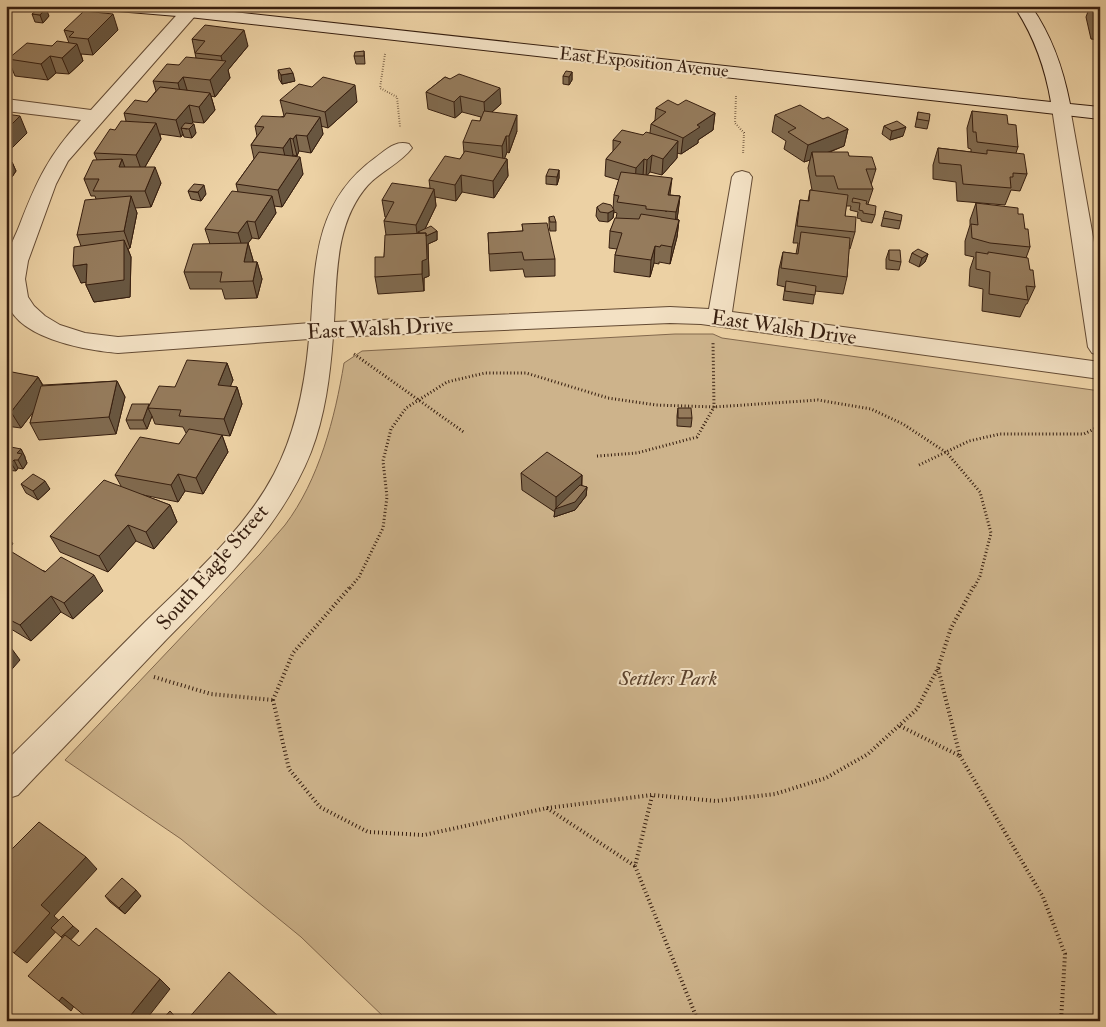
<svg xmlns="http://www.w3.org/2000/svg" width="1106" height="1027" font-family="'IM FELL Double Pica',serif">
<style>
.green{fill:#cdb38b;stroke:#82684d}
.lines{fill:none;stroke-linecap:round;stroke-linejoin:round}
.street-casing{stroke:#644b34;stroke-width:2}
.secondary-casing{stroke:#361e0f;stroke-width:2}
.path-far2{stroke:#361e0f;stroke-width:2;stroke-dasharray:0.5 2;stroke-linecap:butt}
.path-far1{stroke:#361e0f;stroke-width:3;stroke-dasharray:1 2.5;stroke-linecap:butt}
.path{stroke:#361e0f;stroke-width:4;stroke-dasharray:1 3;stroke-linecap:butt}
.street{fill:#f3e1c4;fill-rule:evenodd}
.secondary{fill:#f3e1c4;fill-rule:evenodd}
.wall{fill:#806a4f;stroke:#361e0f}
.shaded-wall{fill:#685640;stroke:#361e0f}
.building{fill:#957b5c;stroke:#361e0f}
.labels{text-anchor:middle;stroke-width:4;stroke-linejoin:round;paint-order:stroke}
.far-street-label{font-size:18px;fill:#361e0f;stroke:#f3e1c4}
.street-label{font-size:21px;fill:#361e0f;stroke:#f3e1c4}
.park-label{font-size:21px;font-style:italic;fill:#5c432e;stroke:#f3e1c4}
</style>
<rect width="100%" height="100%" fill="#ecd1a4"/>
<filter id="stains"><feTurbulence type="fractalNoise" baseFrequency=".004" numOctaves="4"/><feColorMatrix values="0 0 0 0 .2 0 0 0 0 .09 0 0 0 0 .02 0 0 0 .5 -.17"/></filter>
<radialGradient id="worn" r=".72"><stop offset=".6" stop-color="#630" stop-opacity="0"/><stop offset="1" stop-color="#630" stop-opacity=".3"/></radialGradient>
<path class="green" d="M675,334H713L722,338L1100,391V1021H388L301,937L181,839L65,760L260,554C268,544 277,535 285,525C319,480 335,418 344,363L362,351Z"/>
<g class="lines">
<defs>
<path id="street" d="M189,7L195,8L197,12L195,16L68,161L56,184L28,261L25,279L28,297L34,306L45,316L60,325L85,333L118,337L311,323C315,258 317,200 375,158C386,150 395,140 409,144L412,148C402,162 380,172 368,185C335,222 337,275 334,322L670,307L709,309L732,177L735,173L742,171L749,173L752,177L732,312L1100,362V379L701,324L670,323L333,337C330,376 325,416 311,452C281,528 220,585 164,642C121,687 79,732 36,776L18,795L6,799V761C53,715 99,668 145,622C191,577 244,531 274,474C296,432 305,385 309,339L118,353C85,350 12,338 6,297C5,291 6,284 6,278C6,272 5,265 6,259C9,247 16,235 20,224C37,180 49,155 81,120L6,111V99L91,110L183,8Z
M1061,102L1068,104L1070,108L1100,276V355L1092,353L1088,347L1052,108L1054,104Z"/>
<path id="secondary" d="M109,6L189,7L1051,102C1045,67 1034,36 1014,6H1031C1052,36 1063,68 1070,104L1100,107V119L189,17L117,11L111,10Z"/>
</defs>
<use href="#street" class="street-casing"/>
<use href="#secondary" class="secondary-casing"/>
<path class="path-far2" d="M385,54L380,88L397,97L400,127
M736,96L735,123L744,133L743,155"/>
<path class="path-far1" d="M354,354L465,433
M597,456L637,453L697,437L714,407L713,342
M919,465L969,441L1000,434H1084L1100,426
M350,588L359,577L383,528L387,497L383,461L391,429L406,408L447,382L485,373H526L608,398L656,405L714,407L818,400L871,409L903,424L947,453L980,492L991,533L980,576L974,588"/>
<path class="path" d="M154,677L211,694L273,700
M273,700L289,769L320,807L368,832L424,835L547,808L652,795L716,801L775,794L826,778L868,754L917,709L938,668L951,628L974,586
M273,700L293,653L351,586
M900,726L960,756L938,668
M960,756L1043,897L1065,954L1061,1021
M652,796L635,866L698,1021
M547,808L635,866"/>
<use href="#street" class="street"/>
<use href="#secondary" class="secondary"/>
</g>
<path class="wall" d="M1090,6H1100V40L1091,39L1086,17Z
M32,14L49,16L43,23L35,22Z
M64,30H118L93,55L81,54L83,61L69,74L56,73L48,80L15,76L8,59L52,46L69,43Z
M192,39L248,46L228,70L230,78L215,97L211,96L215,110L204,123L193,122L191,124L196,133L192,138L184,137L183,134L181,137L160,134L161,139L145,167L161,183L151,207L135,208L137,213L130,248L128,249L131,257L130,297L94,302L86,285V282L81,283V246L77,235L96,199L95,196H91L84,179L97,160L94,153L115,130L126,121L124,113L147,102L156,91L153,81L179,65L196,58Z
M364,51L365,64H356L354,56Z
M278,70L295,81L282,84L279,79Z
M572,72V80L569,85L563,84V76Z
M445,77L501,104L492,112L517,131L509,153L507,152L504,159H507L508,176L494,198L462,192L456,201L435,197L436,206L425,229L437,231V240L428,244L429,276L424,278V291L378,294L375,277L384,257L386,235L384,221L386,217H385L382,200L430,188L429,180L460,159L464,153L463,142L480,121L481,117L462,112L455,118L428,109L426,92Z
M280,100L357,102L328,128L321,126L323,134L311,153L299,151L297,156L293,155V156L303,174L282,207L274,206L276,213L259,239L252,238L248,243L253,260V262H257L262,279L257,298L225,299L222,289H190L184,272L210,244L205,229L238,192L236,184L254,159L251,145L257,136L255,126L284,116Z
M678,105L715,113L713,130L698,140V143L681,154L677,153V158L662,175L650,172L647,175L670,195L680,196L677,219L679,220L677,237L670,264L659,262V264L654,263L650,277L614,272L615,255L617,249L609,248L610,231L616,218L617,213L614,212L613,218L608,222L599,221L596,216L597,207L613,209L614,195L619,180L605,176L606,159L613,151V140L643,135L650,133L651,124L655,120L656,108Z
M972,111L1008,124L1018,147L1016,153L1027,174L1020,191L1011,190L1005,205L957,201L956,182L933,179V165L938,148L971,152V149L968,148L967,128Z
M918,112L929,121L927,129L915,127Z
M775,115L823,119L848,129L844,146L830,152L849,156L876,169L871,185L873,189L868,204L875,215L872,223L861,221V219L857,218L858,212L850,210L851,206H846L845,216L855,232L850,249L849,248L847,277L843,294L815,291L813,304L783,300L785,287L777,285L779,269L783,252L796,254L798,243H793L797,217L800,200L808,201L810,190H812L808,168L810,160L804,162L784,149L786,141L772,132Z
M884,126L903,136L890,140L882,134Z
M6,162H12L16,171L12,177H6Z
M559,170V178L557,185L546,184V176Z
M188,191L206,194L201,201L191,199Z
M976,203L1018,214L1025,229L1030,247L1026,258L1035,287L1027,304H1026L1020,317L982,311L983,289L969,286L970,269L974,257L965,255V241L970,225V220Z
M885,211L901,221L899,229L881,226Z
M549,217L556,222V231H550L549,225Z
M522,224L555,259V276L525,277L523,269L490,271L488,233L523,231Z
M889,250L901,262L899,270L886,269V259Z
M912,253L928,254L925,262L919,267L909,262Z
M227,363L233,380L230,386L237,387L242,404L230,436L222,435L228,452L203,494L185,491L178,502L143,495L170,505L177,522L154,549L136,541L108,572L60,552L50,536L121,486L115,475L179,444L187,433H186L183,427L155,424L152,416L147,429H130L126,420L175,387Z
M6,372L38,377L43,385L117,381L125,397L116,434L39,440L30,423L33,412L21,428L6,426Z
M678,408L692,418L691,427L677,426V416Z
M21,449L25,457V458L27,463L23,469L18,468L16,471L6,470V453Z
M521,473L582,475V486L587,487L586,496L575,510L554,517L555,512L522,490Z
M21,484L50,489L38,500L26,493Z
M6,558L103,591L73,619L61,612L31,641L6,626Z
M105,896H141L125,914L110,902Z"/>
<path class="shaded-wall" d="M46,8L49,16L43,23L40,15Z
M113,14L118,30L93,55L88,39Z
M244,30L248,46L228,70L230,78L215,97L210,80L223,64L221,56Z
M77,44L83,61L69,74L62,58Z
M50,56L56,73L48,80L41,64Z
M572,72V80L569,85V77Z
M293,73L295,81L282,84L281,75Z
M183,77L188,93L182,100L178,83Z
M355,85L357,102L328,128L325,112Z
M500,88L501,104L485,118L484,102Z
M210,93L215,110L204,123L199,107Z
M460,96L462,112L455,118L454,102Z
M189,105L193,122L187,129L181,128L183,134L181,137L176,120Z
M715,113L713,130L698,140V143L681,154L683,138L697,125Z
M517,115V131L509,153V136Z
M20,116L27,133L6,154V130Z
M320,117L323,134L311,153L307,136Z
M156,123L161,139L142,172L136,155Z
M194,124L196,133L192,138L189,129Z
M906,127L903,136L890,140L892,131Z
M848,129L844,146L813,158L812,152L810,160L804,162L808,145Z
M296,135L299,151L297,156L293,139Z
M506,136L507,152L503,163L502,146Z
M290,138L293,155L287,165L283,148Z
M678,141L677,158L662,175L663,159Z
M652,155L650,172L646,177L647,160Z
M300,157L303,174L282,207L278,190Z
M122,159L128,176L119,167Z
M507,159L508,176L494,198L493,181Z
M644,159L643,176L635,185L636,168Z
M12,162L16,171L12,177L8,169Z
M155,167L161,183L151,207L145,191Z
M559,170V178L557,185V177Z
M461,175L462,192L456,201L455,185Z
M672,178L670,195L666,212L668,195Z
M204,185L206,194L201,201L198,192Z
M434,189L436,206L422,235L418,232L419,240L418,242L416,225Z
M131,196L137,213L130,248L124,231Z
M272,196L276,213L259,239L255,222Z
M680,196L678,213L675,229L676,212Z
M614,210L613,218L608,222V213Z
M679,220L677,237L670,264L672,247Z
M247,221L252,238L243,250L238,233Z
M437,231V240L428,244L429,276L424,278V291L422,274V261L424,237Z
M124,240L131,257L130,297L94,302L86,285Z
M248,243L253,260L249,279L244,262Z
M655,246L654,263L650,277L651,260Z
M928,254L925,262L919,267L922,258Z
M257,262L262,279L257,298L253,281Z
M87,264L94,281L81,283L73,266Z
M227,363L233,380L224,402L218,385Z
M38,377L47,394L21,428L11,412Z
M117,381L125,397L116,434L109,417Z
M237,387L242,404L230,436L224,419Z
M149,404L151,408H148L152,416L147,429L143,420Z
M222,435L228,452L203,494L196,478Z
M21,449L25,457V458L27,463L23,469L18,460L17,453Z
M14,460L18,468L16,471L11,463Z
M178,474L185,491L178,502L171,485Z
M582,475L581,492L587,487L586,496L575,510L554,517L555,509L556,508V497Z
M45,481L50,489L38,500L33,491Z
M170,505L177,522L154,549L146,532Z
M128,525L136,541L108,572L99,556Z
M8,536L13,544L6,549V537Z
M94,575L103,591L73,619L64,603Z
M51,596L61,612L31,641L20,625Z
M9,645L20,660L6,676V648Z
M86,857L97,869L54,916L63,924L27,963L14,953L41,905Z
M136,890L141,896L125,914L119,908Z
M73,926L79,931L68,943L61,937Z
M160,979L170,989L145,1021H126Z
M62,997L74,1006L71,1011L59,1001Z
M278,1016L281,1021H274Z"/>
<path class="building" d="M39,8H46L40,15L32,14Z
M84,11L113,14L88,39L69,37L74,32L64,30Z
M205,25L244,30L221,56L195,53L205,41L192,39Z
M57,41L77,44L62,58L50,56L41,64L8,59L27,43L52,46Z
M364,51V56H354L355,52Z
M186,57L226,61L210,80L183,77L178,83L153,81L167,64L179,65Z
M290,68L293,73L281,75L278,70Z
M566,71L572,72L569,77L563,76Z
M459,74L500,88L484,102L460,96L454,102L426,92L445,77L450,79Z
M323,77L355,85L325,112L280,100L299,84L312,87Z
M160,87L210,93L199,107L189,105L176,120L124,113L135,100L147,102Z
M668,100L678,105L686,100L715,113L697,125L700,127L683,138L651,124L666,112L656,108Z
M800,105L823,119L828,117L848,129L808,145L788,132L796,128L775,115Z
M484,111L517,115L509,136H506L502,146L463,142L472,120L480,121Z
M972,111L1007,115L1008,124L1016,125L1018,147L977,142L976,132H973Z
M918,112L930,114L929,121L917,119Z
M286,113L320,117L307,136L296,135L293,139L290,138L283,148L251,145L264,127L255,126L262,116L284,117Z
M6,114L20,116L6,130Z
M121,121L156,123L136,155L94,153L110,129L115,130Z
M897,121L906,127L892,131L884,126Z
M185,123L194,124L189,129L181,128Z
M622,130L643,135L646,132L678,141L663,159L652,155L647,160L644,159L636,168L606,159L621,142L613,140Z
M938,148L987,154V150L1024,154L1027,174L1013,173V177H1010L1011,188L963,184L961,165L939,163Z
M465,151L507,159L493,181L461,175L455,185L429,180L445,156L460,159Z
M259,152L300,157L278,190L236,184Z
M812,152H848L849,156L872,157L876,169H866L873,189H838L834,176H816Z
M122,159L119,167H155L145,191H93L99,179H84L93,160Z
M6,162H12L8,169H6Z
M549,169L559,170L557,177L546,176Z
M621,172L672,178L668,195L680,196L676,212L646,209V206L617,202L619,196L614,195Z
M392,183L434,189L416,225L384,221L394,202L382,200Z
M194,184L204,185L198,192L188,191Z
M810,190L848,195L845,216L856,217L855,232L797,226L800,200L809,201Z
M232,191L272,196L255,222L247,221L238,233L205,229Z
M131,196L124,231L77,235L85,200Z
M853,198L867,201L866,204L876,206L875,215L863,213V211L859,210L860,203L852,202Z
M603,203L611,205L614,210L608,213L600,212L597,207Z
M976,203L1018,208V214H1023L1025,229H1028L1030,247L990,243L972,238L971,224L978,225Z
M885,211L902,215L901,221L883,218Z
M641,214L679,220L672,247L661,245L660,247L655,246L651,260L615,255L622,233L610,231L615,218L639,219Z
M554,216L556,222H550L549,217Z
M547,223L555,259L524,260L522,252L489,254L488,233L523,231L522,224Z
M431,226L437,231L426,236V233H420L418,232Z
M801,232L850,238L847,277L781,268L783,252L798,254Z
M426,233L427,259L422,261V274L375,277V257H384L385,235Z
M124,240V280L86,285L87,264L73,266L74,247Z
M248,243L244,262H257L253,281L220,282L222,272H184L193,244Z
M918,249L928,254L922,258L912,253Z
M889,250H900L901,262L889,260Z
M976,252L988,254V252L1028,258L1030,270H1033L1035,287L1026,286L1028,300L989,294L990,272L976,269Z
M786,281L816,286L815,295L785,291Z
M187,360L227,363L218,385L237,387L224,419L179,416L181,410L148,408L159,386L175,387Z
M7,371L38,377L11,412L6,411Z
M117,381L109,417L30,423L41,386Z
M132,404H149L143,420H126Z
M678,408H691L692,418H678Z
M189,429L222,435L196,478L178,474L171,485L115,475L140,437L179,444Z
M11,447L21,449L17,453L22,454L18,460H14L11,463L6,462V453Z
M547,452L582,475L556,497L521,473Z
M33,474L45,481L33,491L21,484Z
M104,480L170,505L146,532L128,525L99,556L50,536Z
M580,485L587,487L575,502L555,509Z
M12,552L45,572L61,557L94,575L64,603L51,596L20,625L6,618V558Z
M39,822L86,857L41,905L50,913L14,953L6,947V855Z
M122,878L136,890L119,908L105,896Z
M63,916L73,926L61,937L51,928Z
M96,928L160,979L126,1021H91L62,997L59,1001L28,976L65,935L79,946Z
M229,972L278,1016L274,1021H186Z
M170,1011L179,1021H161Z"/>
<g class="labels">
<g class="far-street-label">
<text transform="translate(644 62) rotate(6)" y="6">East Exposition Avenue</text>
</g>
<g class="street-label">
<text transform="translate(784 327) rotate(8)" y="7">East Walsh Drive</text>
<text transform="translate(380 328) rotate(-3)" y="7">East Walsh Drive</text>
<text transform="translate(212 567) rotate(-49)" y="7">South Eagle Street</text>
</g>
<g class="park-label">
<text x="668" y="685">Settlers Park</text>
</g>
</g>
<rect width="1106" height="1027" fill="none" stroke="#ecd1a4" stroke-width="25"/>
<rect x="8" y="8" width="1091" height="1012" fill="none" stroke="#361e0f" stroke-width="2.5"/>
<rect x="12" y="12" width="1081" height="1002" fill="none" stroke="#361e0f"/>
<rect width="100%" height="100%" filter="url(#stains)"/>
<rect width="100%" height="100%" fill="url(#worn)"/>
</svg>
